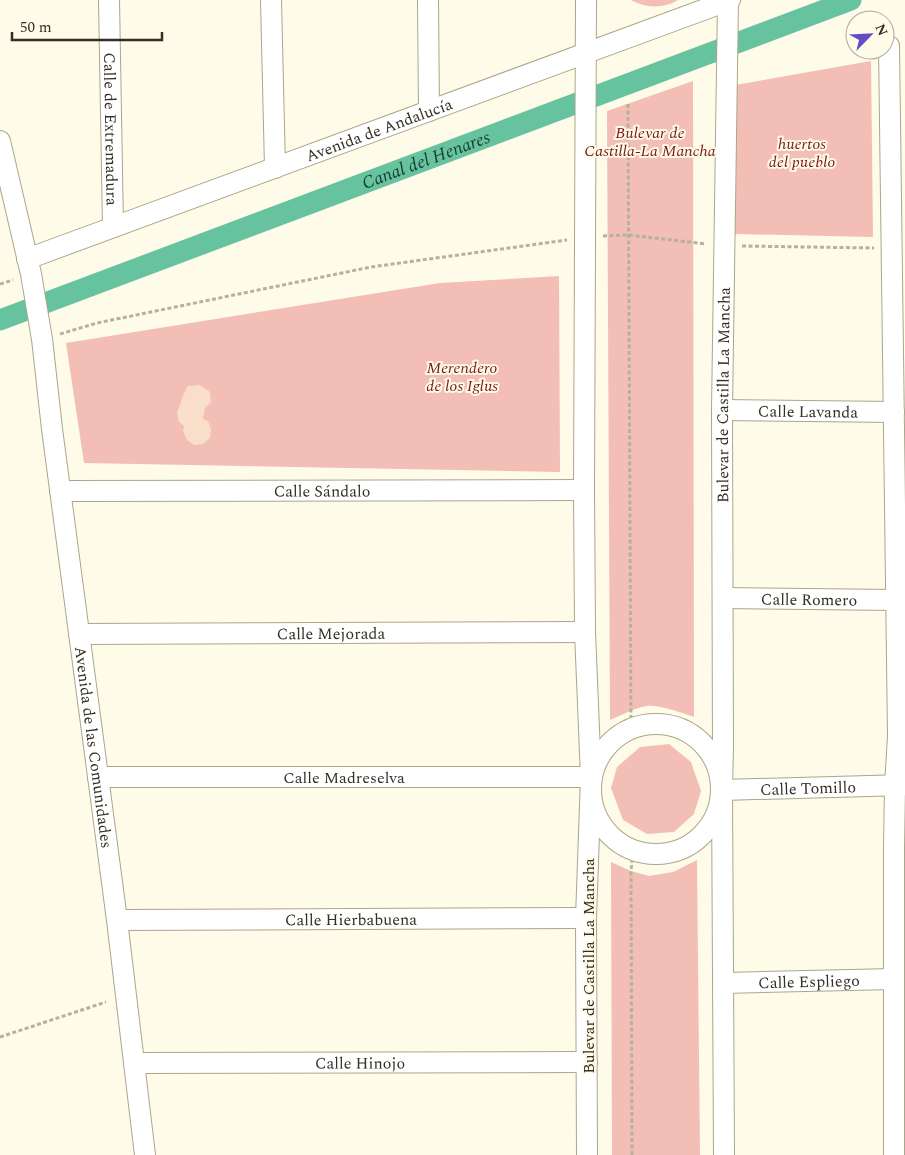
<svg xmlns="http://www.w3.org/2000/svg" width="905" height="1155" font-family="Spectral,serif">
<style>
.green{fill:#f3beb5}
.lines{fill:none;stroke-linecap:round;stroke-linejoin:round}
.canal{stroke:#67c29f;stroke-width:21}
.building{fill:#f9dfc9}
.minor-casing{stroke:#aba68a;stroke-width:22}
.path{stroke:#b4b1a1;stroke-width:3;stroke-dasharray:4 2.5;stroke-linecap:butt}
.minor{stroke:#fff;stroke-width:20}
.labels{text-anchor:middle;stroke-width:4;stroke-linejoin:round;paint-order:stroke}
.street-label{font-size:16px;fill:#322f24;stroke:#fefbe9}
.park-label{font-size:16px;font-style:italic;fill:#7a1912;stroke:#fefbe9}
.water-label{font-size:18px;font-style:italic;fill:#133c2d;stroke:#fefbe9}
</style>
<rect width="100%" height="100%" fill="#fefbe9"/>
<path class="green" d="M631,0H678C664,9 645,8 631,0Z
M871,61L873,237L735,234L730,86Z
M693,81L694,717C684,713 656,704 647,706C634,708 622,715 610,720L607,111Z
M559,276L560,472L84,463L66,343L440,283Z
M669,744L691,762L701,791L694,814L674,832L647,834L623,820L611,788L617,767L640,747Z
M697,860L700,1155H612L611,862L631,871L649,876L673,872Z"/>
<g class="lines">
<path class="canal" id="s1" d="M0,320L851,0"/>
</g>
<path class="building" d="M200,385L210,392L211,402L205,408L203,419L208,421L211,429L210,438L203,444L194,445L187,440L183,431L184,426L179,422L177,413L184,393L188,386Z"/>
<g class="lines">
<defs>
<g id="minor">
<path id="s2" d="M109,0L113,227"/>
<path d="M271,0L275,168"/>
<path d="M428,0L429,111"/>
<path d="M586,0L584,490L585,632L591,777L586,918L587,1155"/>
<path d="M889,46L898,736L895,786L894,848V1155"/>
<path id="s3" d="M0,141L31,274L42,339L52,429L117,920L145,1155"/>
<path id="s4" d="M27,259L730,0"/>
<path id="s5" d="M722,410L894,412"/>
<path id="s6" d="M60,491L584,490"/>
<path id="s7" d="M723,598L896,600"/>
<path id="s8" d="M79,634L585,632"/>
<circle cx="656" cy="789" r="65"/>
<path id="s9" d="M98,777H591"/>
<path id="s10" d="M722,790L905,785"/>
<path id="s11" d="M117,920L586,918"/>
<path id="s12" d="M724,983L894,979"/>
<path id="s13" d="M134,1063L587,1062"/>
<path id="s14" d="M724,1155L722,790L723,747L722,410L728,0"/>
</g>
</defs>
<use href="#minor" class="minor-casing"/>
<path class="path" d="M628,104L631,729
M603,236L629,235L706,244
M742,246L874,248
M0,284L13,280
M60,334L97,323L371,267L567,240
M0,1037L106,1002
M632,1155L631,871L633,849"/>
<use href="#minor" class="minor"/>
</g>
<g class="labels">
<g class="street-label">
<text dy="6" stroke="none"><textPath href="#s2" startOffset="129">Calle de Extremadura</textPath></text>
<text dy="6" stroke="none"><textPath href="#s4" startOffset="375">Avenida de Andalucía</textPath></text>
<text dy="6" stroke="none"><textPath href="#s14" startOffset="760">Bulevar de Castilla La Mancha</textPath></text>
<text dy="6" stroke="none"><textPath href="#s5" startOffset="86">Calle Lavanda</textPath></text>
<text dy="6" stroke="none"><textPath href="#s6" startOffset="262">Calle Sándalo</textPath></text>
<text dy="6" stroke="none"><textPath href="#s7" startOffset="86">Calle Romero</textPath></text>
<text dy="6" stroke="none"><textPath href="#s8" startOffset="252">Calle Mejorada</textPath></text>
<text dy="6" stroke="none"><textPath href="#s3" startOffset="614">Avenida de las Comunidades</textPath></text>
<text dy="6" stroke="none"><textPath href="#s9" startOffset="246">Calle Madreselva</textPath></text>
<text dy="6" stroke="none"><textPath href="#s10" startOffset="86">Calle Tomillo</textPath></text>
<text dy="6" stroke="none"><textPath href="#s11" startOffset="234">Calle Hierbabuena</textPath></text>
<text transform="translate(588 966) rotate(-90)" y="6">Bulevar de Castilla La Mancha</text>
<text dy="6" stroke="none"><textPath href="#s12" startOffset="85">Calle Espliego</textPath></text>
<text dy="6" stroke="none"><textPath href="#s13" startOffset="226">Calle Hinojo</textPath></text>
</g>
<g class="park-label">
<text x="650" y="138">Bulevar de<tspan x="650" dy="18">Castilla-La Mancha</tspan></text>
<text x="802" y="149">huertos<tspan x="802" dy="18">del pueblo</tspan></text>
<text x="462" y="373">Merendero<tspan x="462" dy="18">de los Iglus</tspan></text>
</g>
<g class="water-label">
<text dy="6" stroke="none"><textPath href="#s1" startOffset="455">Canal del Henares</textPath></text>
</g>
</g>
<g transform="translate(870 35) rotate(66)"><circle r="24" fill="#fefbe9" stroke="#aca99a"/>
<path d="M0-4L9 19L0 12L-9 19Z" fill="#624dc5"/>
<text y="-8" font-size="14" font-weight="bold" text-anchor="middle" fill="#322f24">N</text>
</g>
<path d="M12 32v8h150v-8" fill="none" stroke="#322f24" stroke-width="2.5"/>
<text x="20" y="32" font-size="15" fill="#322f24" stroke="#fefbe9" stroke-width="4" paint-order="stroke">50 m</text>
</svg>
